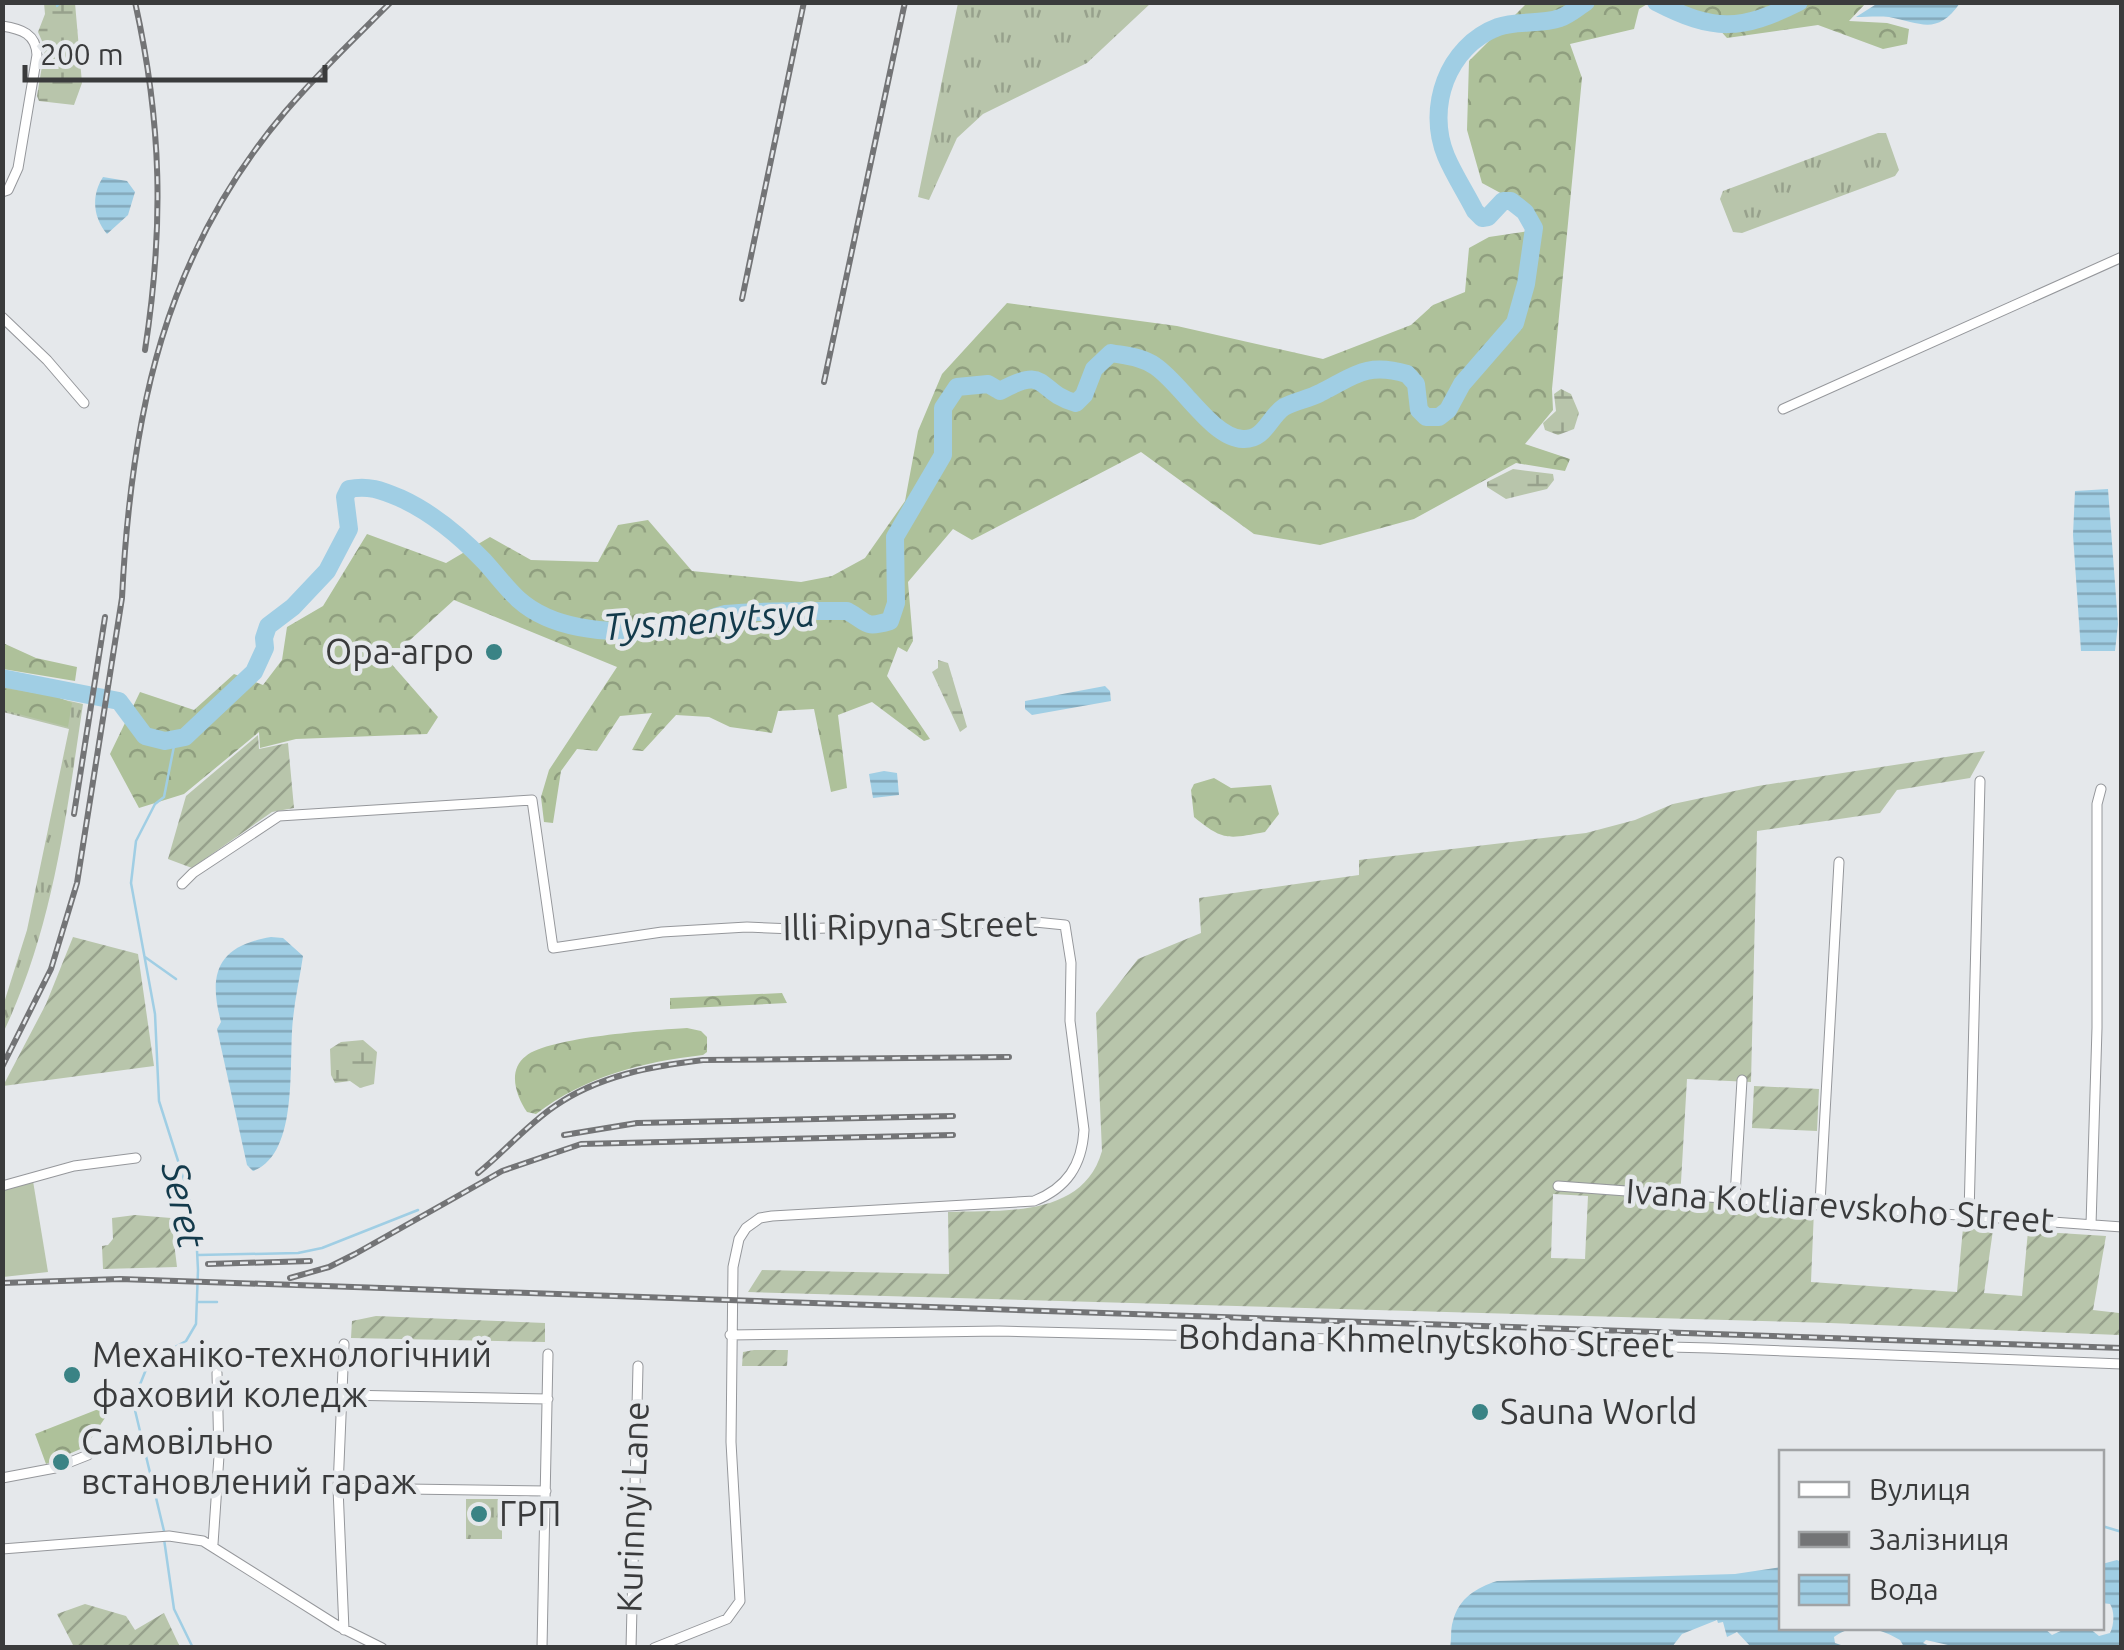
<svg xmlns="http://www.w3.org/2000/svg" width="2124" height="1650" font-family="Ubuntu,sans-serif">
<style>
.grass{fill:url(#grass-tufts)}
.forest{fill:url(#forest-crowns)}
.wetland{fill:url(#wetland-marsh)}
.park{fill:#b8c5ab}
.garden{fill:url(#garden-furrows);fill-rule:evenodd}
.water{fill:url(#water-rules)}
.lines{fill:none;stroke-linecap:round;stroke-linejoin:round}
.stream{stroke:#a0cee4;stroke-width:2.5}
.river{stroke:#a0cee4;stroke-width:18}
.street-casing{stroke:#95979b;stroke-width:11}
.street{stroke:#fff;stroke-width:9}
.rail-casing{stroke:#737476;stroke-width:6}
.rail{stroke:#e5e8eb;stroke-width:2.5;stroke-dasharray:8;stroke-linecap:butt}
.poi-dot{fill:#3a8385;stroke:#e5e8eb;stroke-width:4}
.labels{text-anchor:middle;stroke-width:9;stroke-linejoin:round;paint-order:stroke}
.poi-label{font-size:35px;fill:#3a3b3c;stroke:#e5e8eb;text-anchor:start}
.street-label{font-size:35px;fill:#3a3b3c;stroke:#e5e8eb}
.water-label{font-size:38px;font-style:italic;fill:#133a4b;stroke:#e5e8eb}
</style>
<defs>
<pattern id="grass-tufts" width="24" height="20" patternUnits="userSpaceOnUse" patternTransform="scale(2.5)"><rect width="24" height="20" fill="#b8c5ab"/><path d="M3 7l-1-3M5 7V3M7 7l1-3M15 17l-1-3M17 17v-4M19 17l1-3" fill="none" stroke="#97a18c"/></pattern>
<pattern id="forest-crowns" width="20" height="18" patternUnits="userSpaceOnUse" patternTransform="scale(2.5)"><rect width="20" height="18" fill="#aec19a"/><path d="M2 6a3 3 0 1 1 6 0M12 15a3 3 0 1 1 6 0" fill="none" stroke="#8f9e7f"/></pattern>
<pattern id="wetland-marsh" width="20" height="14" patternUnits="userSpaceOnUse" patternTransform="scale(2.5)"><rect width="20" height="14" fill="#b8c5ab"/><path d="M1 5h8M5 5V1M11 12h8M15 12V8" fill="none" stroke="#97a18c"/></pattern>
<pattern id="garden-furrows" width="10" height="10" patternUnits="userSpaceOnUse" patternTransform="scale(2.5)"><rect width="10" height="10" fill="#b8c5ab"/><path d="M-1 1l2-2M0 10L10 0M9 11l2-2" fill="none" stroke="#97a18c"/></pattern>
<pattern id="water-rules" width="6" height="5" patternUnits="userSpaceOnUse" patternTransform="scale(2.5)"><rect width="6" height="5" fill="#a0cee4"/><path d="M0 2.5h6" fill="none" stroke="#83a8ba"/></pattern>
</defs>
<rect width="100%" height="100%" fill="#e5e8eb"/>
<path class="grass" d="M958,3H1151L1087,63L983,114L957,138L929,200L918,197Z
M1878,133H1886L1899,170L1895,176L1742,233L1733,232L1720,199L1723,191Z
M3,686L83,704C66,817 53,929 3,1033V1006L27,930L69,729L3,712Z
M466,1499H502V1539H466Z"/>
<path class="forest" d="M1528,2L1649,3L1639,9L1634,29L1570,44L1582,78L1552,389L1553,410L1525,444L1570,459L1565,471L1516,463L1414,519L1320,545L1254,534L1141,452L972,540L953,529L908,582L913,641L907,652L898,647L887,676L930,739L924,741L872,702L838,715L847,788L831,792L814,709L778,711L772,733L730,727L709,717L676,715L643,751L632,750L652,713L620,716L597,751L577,749L561,771L553,823L544,822L541,797L549,770L617,667L454,600L388,660L438,717L427,734L296,739L260,748L259,732L184,794L139,808L110,754L140,692L194,710L234,674L263,685L282,660L287,627L323,606L367,534L446,563L490,537L531,560L598,562L618,525L648,520L692,571L801,582L832,576L865,558L905,501L918,431L942,374L1007,303L1177,326L1323,359L1411,325L1433,305L1465,292L1469,248L1489,237L1537,230L1534,211L1482,183L1467,130L1469,61Z
M1674,3H1866L1849,21L1887,23L1909,29L1907,44L1883,49L1818,25L1727,38L1706,15Z
M3,643L36,658L77,667L75,681L3,669Z
M3,688L55,696L72,703L68,727L3,710Z
M1214,778L1231,788L1271,785L1279,814L1265,832C1228,839 1223,841 1194,817L1191,790L1194,784Z
M782,993L787,1003L670,1009V998Z
M687,1028L701,1031L707,1037V1052L703,1055C642,1062 586,1076 536,1114L527,1112C516,1096 507,1070 526,1056C549,1037 654,1030 687,1028Z
M101,1408L105,1418L85,1447L46,1464L35,1434Z"/>
<path class="wetland" d="M44,3H75L82,83L74,105L39,101L37,96L45,48L38,32L45,14Z
M1561,389L1571,394L1579,413L1574,429L1558,435L1545,430L1543,423L1556,411L1554,394Z
M1513,469L1553,474L1554,480L1547,489L1506,499L1487,487V482Z
M938,660L948,663L967,727L960,732L932,672L938,668Z
M363,1040L377,1052L374,1084L360,1088L350,1081L335,1083L331,1075L330,1049L341,1042Z"/>
<path class="park" d="M33,1181L48,1272L3,1277V1189Z"/>
<path class="garden" d="M258,735L259,749L288,743L294,808L272,812L192,868L168,859L186,796Z
M1985,751L1970,778L1897,790L1880,813L1757,831L1751,1082L1687,1079L1680,1199L1814,1210L1811,1282L1957,1292L1963,1228L1993,1230L1984,1293L2022,1296L2028,1231L2106,1236L2093,1310L2119,1313V1335L1830,1323L748,1292L762,1270L949,1274L948,1212C1004,1210 1083,1218 1102,1151L1096,1013L1138,959L1201,933L1199,898L1359,875V860L1586,833L1635,820L1673,804L1758,786ZM1553,1194L1588,1196L1585,1259L1551,1258Z
M73,937L138,954L154,1066L3,1086L46,1004Z
M1754,1086L1819,1089L1817,1131L1752,1128Z
M135,1215L171,1218L177,1267L103,1269L102,1246L108,1245L113,1239L112,1218Z
M376,1316L545,1323V1342L351,1338L352,1321Z
M754,1350H788L787,1366H742L743,1352Z
M85,1604L126,1616L135,1630L164,1613L180,1647H74L57,1614Z"/>
<path class="water" d="M1878,3V2L1960,3C1937,36 1921,23 1889,17C1878,16 1866,17 1856,17Z
M103,177L127,181L135,192L128,215L107,234C93,217 91,196 103,177Z
M2108,489L2118,624L2115,651H2081L2073,535L2075,491Z
M1105,686L1110,691L1111,701L1032,715L1025,709V701Z
M884,771L897,773L899,795L873,798L869,774Z
M271,937L283,938L303,956C300,977 295,998 293,1019C288,1060 300,1154 253,1171L247,1165L217,1029L221,1022C208,974 217,946 271,937Z
M2117,1560L2121,1562V1647L1961,1648L1926,1640L1923,1643L1932,1647H1904L1900,1640C1879,1628 1855,1622 1834,1637L1835,1643L1847,1647H1751L1737,1632L1727,1637L1723,1622L1718,1623L1717,1620L1682,1634L1672,1647H1450C1452,1639 1450,1630 1453,1621C1459,1598 1476,1588 1497,1581L1735,1574L1781,1567L1782,1628H2044L2052,1635L2067,1628H2089L2099,1636L2110,1633C2114,1625 2115,1612 2110,1604L2102,1603V1564Z"/>
<g class="lines">
<path class="stream" d="M57,6L60,2
M145,957L176,979
M198,1255L298,1253L322,1248L418,1210
M198,1302H217
M2102,1526L2122,1532
M164,1531L133,1402L147,1367L153,1359L186,1341L196,1324L198,1270L196,1231L187,1189L159,1101L155,1014L131,883L136,841L155,804L164,797L175,741
M164,1539L174,1609L193,1648"/>
<path class="river" d="M1656,2C1714,32 1741,31 1799,2
M2,678L119,701L145,736L165,741L185,737L254,672L265,648L264,638L268,626L293,607L327,571L349,529L345,497L349,489C368,485 381,490 400,498C433,513 459,535 484,561C506,585 515,603 546,617C586,635 654,635 696,624C706,621 715,616 725,614C765,610 806,611 847,611C868,622 863,629 890,621L896,603L895,537L943,455V408L957,387L988,384L1000,391C1050,364 1035,392 1076,403L1084,395L1094,369L1111,353C1127,356 1142,357 1155,366C1181,383 1212,438 1243,439C1265,440 1269,417 1284,407C1295,401 1309,399 1320,393C1354,376 1366,362 1407,374L1416,384L1419,410L1426,417H1439L1448,410L1462,384L1515,323L1526,284L1534,228L1525,212L1511,201H1503L1488,217L1482,218L1475,211C1466,193 1454,175 1446,156C1426,108 1447,46 1498,27C1517,20 1541,25 1560,18C1569,15 1578,7 1586,2"/>
<defs>
<path id="street" d="M2,26C22,29 36,34 37,55L18,168L8,190L2,192
M2,317L47,360L84,403
M1783,409L2122,257
M182,884L193,873L279,816L532,800L553,948L662,932L747,927L794,929L1035,922L1065,925L1071,963L1070,1021L1084,1130C1082,1165 1067,1188 1034,1201L772,1216L760,1218L746,1228L739,1239L733,1267L731,1442L740,1601L727,1619L654,1648
M2,1186L74,1166L136,1158
M1558,1186L2122,1227
M1735,1197L1742,1080
M1820,1203L1839,862
M1969,1215L1980,781
M2091,1225L2097,1028V804L2101,789
M730,1335L999,1331L1710,1348L2122,1364
M344,1344L338,1488L344,1630
M342,1395L548,1399
M2,1478L55,1468L88,1455
M338,1488L546,1491
M213,1544L219,1456L217,1373
M2,1549L169,1536L203,1541L338,1626L382,1648
M542,1648L548,1354
M631,1648L638,1366"/>
</defs>
<use href="#street" class="street-casing"/>
<use href="#street" class="street"/>
<defs>
<path id="rail" d="M135,2C162,123 164,227 145,350
M742,299L804,2
M824,382L905,2
M74,814L105,617
M2,1067L51,969L77,883L122,598C131,414 164,255 285,112C318,73 355,38 391,2
M564,1135L637,1123L953,1116
M478,1173C504,1152 527,1125 555,1106C598,1076 652,1066 703,1060L1009,1057
M208,1264L310,1261
M290,1278L329,1267L355,1254L502,1171L581,1144L953,1135
M2,1283L120,1279L2122,1348"/>
</defs>
<use href="#rail" class="rail-casing"/>
<use href="#rail" class="rail"/>
</g>
<g class="poi-dot">
<circle cx="494" cy="652" r="10"/>
<circle cx="72" cy="1375" r="10"/>
<circle cx="1480" cy="1412" r="10"/>
<circle cx="61" cy="1462" r="10"/>
<circle cx="479" cy="1514" r="10"/>
</g>
<g class="labels">
<g class="poi-label">
<text x="474" y="664" text-anchor="end">Ора-агро</text>
<text x="92" y="1367">Механіко-технологічний<tspan x="92" dy="40">фаховий коледж</tspan></text>
<text x="1500" y="1424">Sauna World</text>
<text x="81" y="1454">Самовільно<tspan x="81" dy="40">встановлений гараж</tspan></text>
<text x="499" y="1526">ГРП</text>
</g>
<g class="street-label">
<text transform="translate(910 926) rotate(-1)" y="12">Illi Ripyna Street</text>
<text transform="translate(1840 1206) rotate(4)" y="12">Ivana Kotliarevskoho Street</text>
<text transform="translate(1426 1341) rotate(1)" y="12">Bohdana Khmelnytskoho Street</text>
<text transform="translate(633 1507) rotate(-88)" y="12">Kurinnyi Lane</text>
</g>
<g class="water-label">
<text transform="translate(709 620) rotate(-4)" y="13">Tysmenytsya</text>
<text transform="translate(183 1205) rotate(78)" y="13">Seret</text>
</g>
</g>
<rect width="2124" height="1650" fill="none" stroke="#3a3b3c" stroke-width="10"/>
<rect x="1779" y="1450" width="325" height="180" fill="#e5e8eb" stroke="#a1a3a5" stroke-width="2.5"/>
<rect x="1799" y="1482" width="50" height="15" fill="#ffffff" stroke="#a1a3a5" stroke-width="2.5"/>
<text x="1869" y="1500" font-size="30" fill="#3a3b3c">Вулиця</text>
<rect x="1799" y="1532" width="50" height="15" fill="#737476" stroke="#a1a3a5" stroke-width="2.5"/>
<text x="1869" y="1550" font-size="30" fill="#3a3b3c">Залізниця</text>
<rect x="1799" y="1575" width="50" height="30" fill="url(#water-rules)" stroke="#a1a3a5" stroke-width="2.5"/>
<text x="1869" y="1600" font-size="30" fill="#3a3b3c">Вода</text>
<path d="M25 65v15h300v-15" fill="none" stroke="#3a3b3c" stroke-width="5"/>
<text x="40" y="65" font-size="30" fill="#3a3b3c" stroke="#e5e8eb" stroke-width="8" paint-order="stroke">200 m</text>
</svg>
